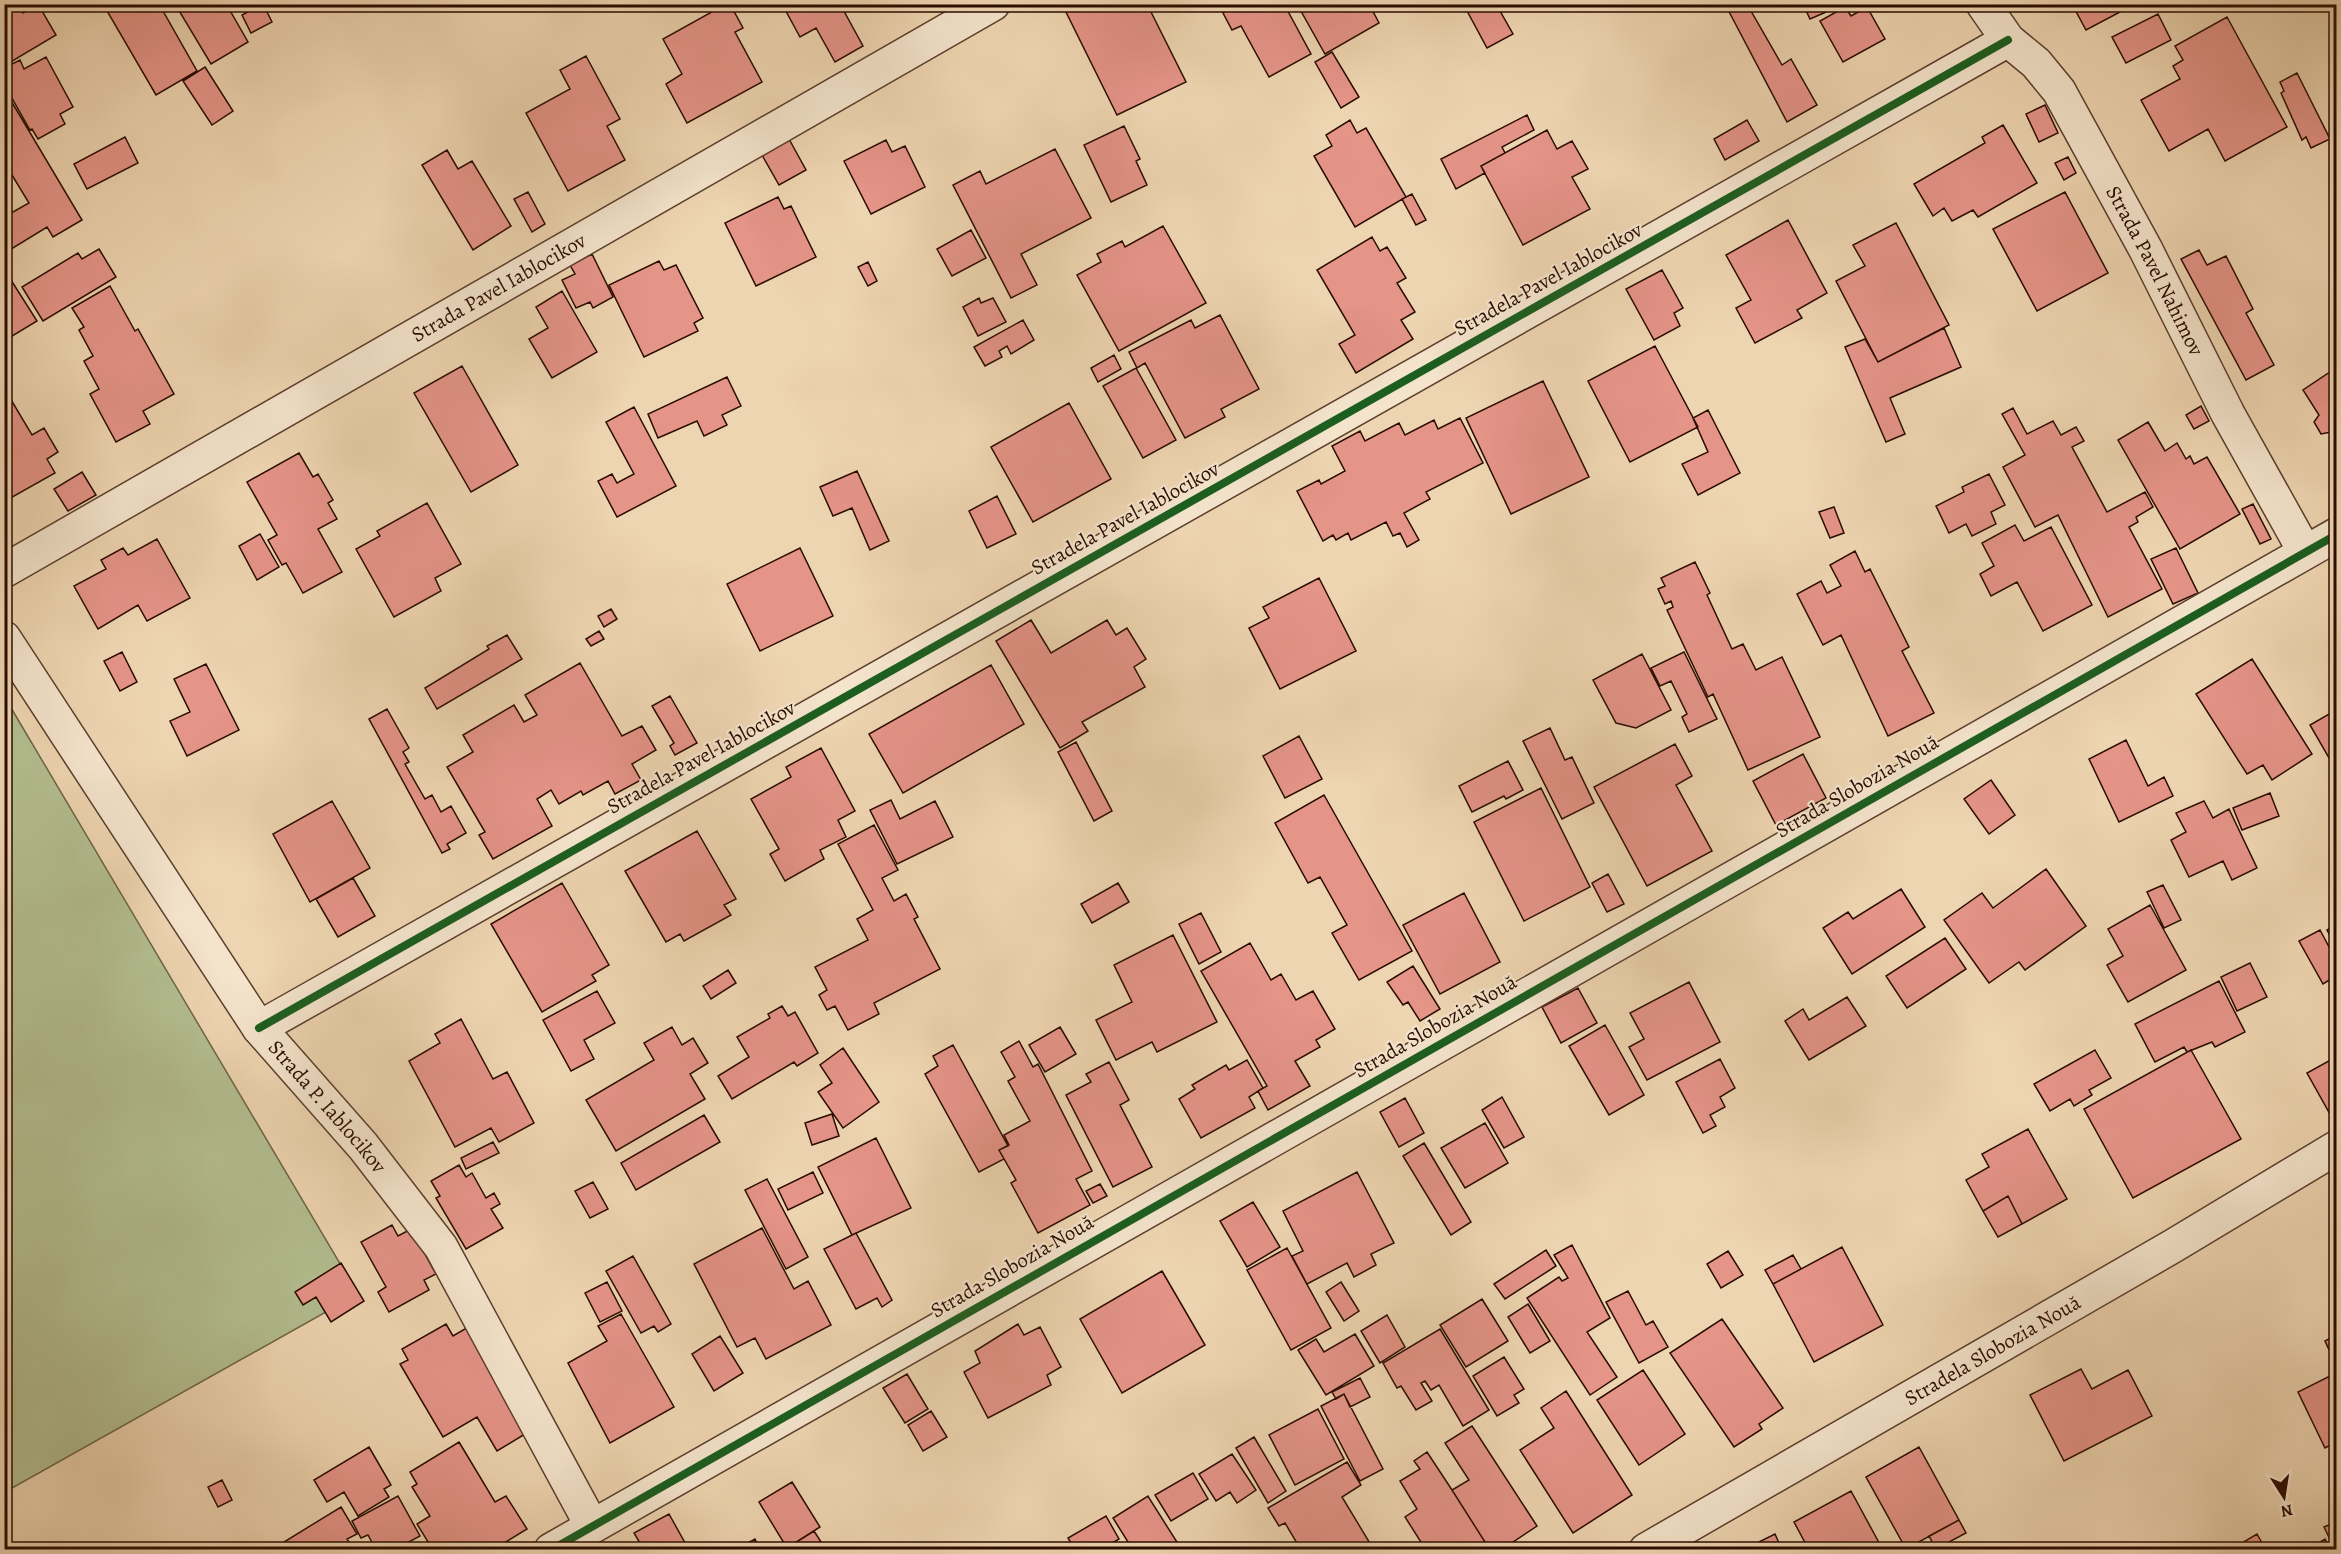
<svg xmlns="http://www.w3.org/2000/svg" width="2341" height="1554" font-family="Alegreya,serif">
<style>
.green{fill:#b3be90;stroke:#6e6448;stroke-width:1.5}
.building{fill:#e59488;stroke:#2a0b00;stroke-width:1.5}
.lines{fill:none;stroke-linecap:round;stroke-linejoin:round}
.street-casing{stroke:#5b3e2c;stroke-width:36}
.street{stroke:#f4e4cc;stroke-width:33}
.cycleway-casing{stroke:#f4e4cc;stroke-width:11}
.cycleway{stroke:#1b5e20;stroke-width:8}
.labels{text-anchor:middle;stroke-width:4.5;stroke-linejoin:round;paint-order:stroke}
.street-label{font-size:21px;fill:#2a0b00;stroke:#f4e4cc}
</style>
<rect width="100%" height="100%" fill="#eed5b1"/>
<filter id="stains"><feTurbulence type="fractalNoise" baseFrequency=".00333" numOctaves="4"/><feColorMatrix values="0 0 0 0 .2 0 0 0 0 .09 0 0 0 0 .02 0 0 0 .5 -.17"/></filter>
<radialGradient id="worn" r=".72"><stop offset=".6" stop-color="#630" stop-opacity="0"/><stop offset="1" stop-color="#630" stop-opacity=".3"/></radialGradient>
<path class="green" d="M4,696L358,1294L5,1492H4Z"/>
<path class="building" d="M4,4H18L23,13L38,4L56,35L4,66Z
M103,4H159L197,71L156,95Z
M175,4H232L228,7L248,42L211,64Z
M263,4L272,22L251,33L242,15Z
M726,4H730L743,28L735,32L762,82L687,123L666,84L682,74L663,39Z
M782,4H840L863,46L835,62L816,28L800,37Z
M1062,4H1147L1186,82L1117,115Z
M1227,4H1284L1311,54L1269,77L1241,26L1232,30L1223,13L1229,9Z
M1297,4H1369L1379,23L1325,54Z
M1474,4H1496L1513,34L1487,48L1466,9Z
M1725,4H1762L1751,11L1782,65L1791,59L1817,105L1787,122Z
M1803,4H1823L1826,12L1810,19Z
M2072,4H2135L2086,30Z
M1845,7L1851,16L1867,7L1885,39L1843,62L1820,21Z
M2158,14L2171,40L2126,63L2112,37Z
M2227,17L2287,127L2225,161L2208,129L2169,151L2141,100L2180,79L2173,66L2183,60L2175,46Z
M1332,52L1359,97L1341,108L1315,62Z
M586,56L620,119L607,126L625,160L568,191L526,113L570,89L560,70Z
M46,57L73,107L60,114L65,124L38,139L32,129L30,130L4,84V68L20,60L24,69Z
M205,67L233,111L212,125L183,81Z
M2297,73L2330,139L2311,148L2306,137L2302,140L2281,93L2284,91L2280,82Z
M4,89L82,220L53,237L47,227L8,251L4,246V217L29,203L4,162Z
M2045,105L2058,133L2039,142L2026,114Z
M1527,115L1534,130L1502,147L1505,153L1481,166L1485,173L1456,189L1441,159Z
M1350,120L1357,133L1366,128L1406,197L1355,227L1314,156L1332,146L1326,135Z
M1747,120L1759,141L1725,160L1714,139Z
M2003,125L2037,183L1978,217L1973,210L1952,221L1944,208L1933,216L1914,184L1985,143L1982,137Z
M1124,126L1140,159L1136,161L1147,185L1111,202L1084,145Z
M1547,130L1557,149L1572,141L1588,169L1572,177L1590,209L1523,245L1481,166Z
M125,137L138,163L87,189L74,164Z
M789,139L806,170L779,185L762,155Z
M886,140L892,152L905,146L925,187L871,214L844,161Z
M1055,149L1091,218L1021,254L1037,285L1011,298L953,185L980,171L986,184Z
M447,150L458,169L472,161L511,226L473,250L422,165Z
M2068,157L2076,173L2064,180L2055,163Z
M528,192L545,224L532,232L514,199Z
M2065,192L2108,273L2037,311L1993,229Z
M1412,194L1426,220L1416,225L1402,199Z
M778,197L784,209L791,206L816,257L756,286L725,223Z
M1788,220L1827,293L1797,310L1802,318L1755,343L1736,308L1751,300L1726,255Z
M1896,223L1949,325L1878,362L1836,281L1865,266L1853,245Z
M1163,226L1206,303L1119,351L1077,275L1101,262L1097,254L1122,241L1125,247Z
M971,230L986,258L952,276L937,249Z
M1372,237L1380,251L1387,247L1406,278L1397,283L1415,312L1401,320L1413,339L1356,373L1339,344L1355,335L1317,270Z
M99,249L116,277L43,321L22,287L78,253L82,259Z
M2199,250L2207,265L2226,256L2253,309L2246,313L2274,365L2246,380L2181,259Z
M592,254L613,297L593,308L590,302L576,308L562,280L575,274L570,265Z
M659,261L664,270L676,265L703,318L694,323L698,331L644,357L609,285Z
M868,262L877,281L868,286L858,267Z
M4,269L37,321L4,341Z
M1662,270L1683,308L1674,313L1680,326L1654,340L1626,289Z
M110,286L135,331L138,329L174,394L143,411L150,424L116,442L90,394L99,389L84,361L93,356L79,330L84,327L72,308Z
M562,291L597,352L552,378L529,339L548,328L536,307Z
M979,298L981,303L993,298L1006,322L978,336L963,307Z
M1220,315L1259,389L1221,409L1225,417L1185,438L1145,363L1137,368L1129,352L1191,320L1195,328Z
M1023,320L1034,340L1011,354L1007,346L999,351L1002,357L985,366L974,347Z
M1944,328L1961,367L1890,398L1905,434L1886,442L1845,347L1865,339L1878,362Z
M1655,346L1698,427L1630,462L1588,381Z
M1114,355L1121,369L1098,382L1091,368Z
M462,366L518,465L471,492L414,393Z
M1136,368L1176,440L1143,458L1103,386Z
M2336,368V440L2331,432L2321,434L2314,422L2319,415L2303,390Z
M727,377L741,406L722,415L727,425L704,436L697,421L658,438L648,414Z
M1543,381L1589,477L1511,514L1466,418Z
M4,388L32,435L44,428L58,452L47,459L55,473L7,500L4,495Z
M1069,403L1111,479L1033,522L991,447Z
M2201,406L2209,421L2194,429L2186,415Z
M634,407L676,486L617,517L598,481L612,474L617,483L634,474L606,422Z
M2013,408L2027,434L2053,421L2061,435L2076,427L2084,441L2072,447L2107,512L2145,492L2153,507L2136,517L2138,522L2129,527L2162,589L2108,617L2058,515L2035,527L2003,467L2025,455L2002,414Z
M1708,410L1740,473L1698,495L1682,464L1708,452L1693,418Z
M1460,418L1483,463L1426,492L1430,499L1404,513L1419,540L1407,547L1400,533L1393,536L1386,522L1351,540L1348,533L1336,540L1333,535L1323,541L1297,491L1319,480L1321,484L1345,471L1332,446L1360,431L1365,441L1399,423L1405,435L1434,420L1438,429Z
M2148,422L2165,451L2177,443L2186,459L2190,456L2194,464L2207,457L2240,514L2180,549L2118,440Z
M299,453L313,477L318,474L333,500L328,503L337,519L318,529L342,572L303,593L286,563L282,565L268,540L277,535L247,482Z
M857,471L889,541L870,550L852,508L833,516L820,487Z
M82,472L96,495L68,511L54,489Z
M1989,474L2005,505L1991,512L1996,524L1972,536L1966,524L1949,533L1936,506L1964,492L1962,487Z
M997,496L1016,534L987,548L969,511Z
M427,503L461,564L435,578L441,591L394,617L356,549L380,536L377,531Z
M2253,504L2271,539L2260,544L2242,509Z
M1834,507L1844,533L1830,538L1819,512Z
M2015,525L2024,541L2051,527L2092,605L2043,631L2017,582L1991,596L1980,574L1994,566L1982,543Z
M260,534L279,567L257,580L239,546Z
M157,539L190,598L147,621L138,605L98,629L74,586L106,569L101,560L123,548L128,555Z
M800,548L833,616L760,651L727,584Z
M2176,548L2198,593L2173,604L2151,559Z
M1855,551L1865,572L1870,569L1909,647L1902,651L1934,713L1888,736L1841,635L1823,645L1797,594L1821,581L1827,593L1841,586L1830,565Z
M1695,562L1710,593L1707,595L1732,649L1743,644L1756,670L1782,657L1820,737L1748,770L1713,694L1708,697L1667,610L1673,607L1671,601L1665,604L1658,589L1665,586L1661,578Z
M1319,578L1356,651L1280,689L1249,628L1269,618L1263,607Z
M611,609L617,619L604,627L598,616Z
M1031,620L1051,653L1107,620L1116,635L1127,628L1146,659L1134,667L1145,687L1082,722L1088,731L1060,748L996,641Z
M599,631L604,639L591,646L586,639Z
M507,635L522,659L437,709L425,688L489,649L487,646Z
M122,652L137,682L120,691L104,661Z
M1684,652L1717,719L1689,732L1682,717L1687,714L1671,681L1660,686L1651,668Z
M1642,654L1671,710L1636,728L1616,723L1593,680Z
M2252,659L2312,754L2272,780L2263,765L2247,774L2196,694Z
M580,663L622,736L642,726L656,750L632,764L641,780L615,794L608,781L583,795L581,791L559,804L551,790L537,799L552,826L493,859L479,835L485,832L447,767L473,752L463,735L514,705L524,722L537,715L525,695Z
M206,664L239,730L187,756L170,721L190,712L174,679Z
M991,665L1024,724L903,793L869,734Z
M670,696L697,743L675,755L670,746L674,743L652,706Z
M387,709L409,748L403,752L409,762L405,764L425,799L432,795L441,812L451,806L466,833L447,844L450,849L442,853L369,719Z
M2336,710V770L2310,725Z
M1550,728L1565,760L1572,757L1594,803L1562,819L1523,741Z
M1299,736L1322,779L1285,798L1263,756Z
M2126,740L2148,786L2164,777L2173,796L2119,822L2089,759Z
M1076,742L1112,811L1094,821L1058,752Z
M1675,744L1692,776L1676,785L1712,851L1647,886L1594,787Z
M821,748L855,811L838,820L846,837L820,850L824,859L785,881L770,854L779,849L751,799L791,777L786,767Z
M1803,754L1826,798L1776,825L1753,781Z
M1508,761L1523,790L1506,799L1504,796L1472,812L1459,786Z
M1991,780L2015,815L1989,834L1964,799Z
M1541,788L1590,887L1524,921L1474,822Z
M2270,793L2279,816L2242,830L2233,808Z
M1324,795L1412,951L1359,980L1332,933L1347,925L1320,877L1308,883L1275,823Z
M891,800L900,819L935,801L953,837L897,864L870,810Z
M332,801L370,868L310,902L273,834Z
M2204,801L2213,818L2229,809L2257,868L2232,880L2223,861L2189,877L2171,840L2186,832L2176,813Z
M874,825L898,870L882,878L894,901L906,894L918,917L914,919L940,969L874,1003L879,1014L848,1030L835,1006L827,1010L819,995L827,990L815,967L868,940L857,919L873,910L838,844Z
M697,831L736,899L724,905L731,915L684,941L680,934L666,942L625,871Z
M2046,869L2086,926L2025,970L2019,962L1989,983L1944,920L1982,893L1993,908Z
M1608,874L1624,904L1607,912L1592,883Z
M353,878L375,916L338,937L316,899Z
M562,883L609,965L592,975L596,981L542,1012L491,924Z
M1118,883L1129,902L1092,923L1081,904Z
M2163,885L2181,920L2164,928L2147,892Z
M1901,889L1925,927L1852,974L1823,928L1848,912L1853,919Z
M1464,893L1500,962L1440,994L1403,925Z
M2150,905L2186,970L2128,1002L2107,965L2123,956L2108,929Z
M1201,913L1221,952L1199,964L1179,924Z
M2336,925V947L2327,930Z
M2320,930L2336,960V976L2323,984L2299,941Z
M1173,935L1217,1022L1157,1052L1152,1042L1116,1060L1096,1020L1132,1002L1114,965Z
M1945,938L1966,969L1907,1008L1886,976Z
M1250,943L1271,980L1281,974L1296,1000L1313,991L1335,1029L1316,1040L1320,1047L1295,1061L1310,1086L1268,1110L1258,1091L1267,1086L1201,971Z
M2250,963L2267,997L2237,1011L2221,977Z
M1413,966L1440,1009L1420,1021L1408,1002L1403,1005L1387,982Z
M728,970L736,983L711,999L703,986Z
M2219,981L2245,1032L2215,1047L2212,1042L2187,1052L2184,1047L2155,1062L2135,1024Z
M1689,982L1720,1042L1647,1080L1629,1047L1644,1039L1630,1013Z
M1578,988L1597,1023L1561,1043L1542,1007Z
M597,991L615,1023L584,1040L594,1059L571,1071L543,1020Z
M1847,997L1866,1026L1809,1060L1785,1021L1803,1009L1809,1020Z
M782,1006L788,1016L795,1012L818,1053L797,1066L794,1062L732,1099L718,1076L749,1057L737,1037L770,1018L768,1014Z
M461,1019L493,1079L507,1072L534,1123L499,1142L491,1128L455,1147L409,1061L440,1043L435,1034Z
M1605,1025L1644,1095L1609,1115L1569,1046Z
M672,1027L682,1045L693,1038L708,1063L690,1074L705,1099L616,1151L586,1100L654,1060L644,1043Z
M1060,1027L1076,1054L1045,1072L1029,1045Z
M1019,1041L1033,1067L1038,1064L1092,1171L1076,1179L1090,1205L1038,1233L1011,1183L1016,1180L999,1150L1009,1145L1004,1135L1030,1121L1008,1081L1015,1077L1001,1052Z
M953,1045L1008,1146L999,1150L1004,1159L979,1172L925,1074L938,1066L933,1056Z
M843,1048L879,1102L843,1128L818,1092L832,1083L820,1065Z
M2095,1050L2111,1078L2089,1090L2092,1095L2074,1106L2070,1099L2050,1111L2034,1084Z
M2191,1050L2241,1139L2133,1198L2084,1109Z
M2336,1057V1122L2335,1123L2307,1073Z
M1720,1059L1735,1088L1720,1097L1725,1107L1710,1115L1716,1126L1703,1133L1676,1082Z
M1247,1060L1263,1088L1249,1097L1255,1108L1201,1138L1179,1099L1195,1089L1192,1085L1226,1065L1229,1070Z
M1109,1062L1129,1100L1120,1105L1152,1167L1113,1187L1066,1095L1091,1082L1086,1074Z
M1502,1097L1524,1137L1504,1148L1482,1110Z
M1405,1098L1424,1133L1399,1147L1380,1112Z
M832,1114L839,1136L812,1145L805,1123Z
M704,1115L720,1142L636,1190L621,1163Z
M1485,1123L1508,1163L1465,1188L1441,1148Z
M2028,1129L2067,1199L2022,1224L2008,1196L1983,1211L1966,1180L1989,1167L1982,1154Z
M876,1138L911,1208L852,1235L818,1167Z
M493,1142L499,1153L466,1169L461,1158Z
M1424,1143L1471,1222L1451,1235L1403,1156Z
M459,1165L466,1177L472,1173L486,1198L494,1193L500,1204L491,1209L503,1228L466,1249L436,1198L440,1196L431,1181Z
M813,1172L823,1193L788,1210L778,1189Z
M1357,1172L1394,1243L1371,1254L1376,1265L1354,1277L1347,1263L1307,1284L1292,1256L1303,1251L1283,1211Z
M767,1179L808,1257L786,1269L745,1190Z
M593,1182L608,1209L590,1218L575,1191Z
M1100,1184L1107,1196L1093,1203L1086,1191Z
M2008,1196L2022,1224L1998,1237L1983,1211Z
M1253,1202L1280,1247L1247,1267L1220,1221Z
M392,1225L398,1236L411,1229L436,1274L424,1280L429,1290L389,1312L378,1292L386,1287L361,1242Z
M762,1228L794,1289L808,1281L831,1325L766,1359L755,1338L737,1347L694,1264Z
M856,1233L892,1300L882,1307L877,1298L856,1309L824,1249Z
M1572,1245L1610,1318L1587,1332L1617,1377L1590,1395L1527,1298L1559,1277L1562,1281L1568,1278L1554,1255Z
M1842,1247L1883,1325L1814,1362L1773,1284Z
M1287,1248L1331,1328L1291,1350L1247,1270Z
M1546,1250L1556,1266L1505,1299L1494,1284Z
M1728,1251L1743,1275L1721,1288L1707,1264Z
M1793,1255L1801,1269L1773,1284L1765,1270Z
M633,1256L671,1324L658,1332L654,1326L641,1333L606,1271Z
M341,1263L364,1301L331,1322L316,1297L303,1305L295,1292Z
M1162,1271L1205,1345L1122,1393L1080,1319Z
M607,1282L622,1311L600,1322L585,1293Z
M1341,1282L1359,1311L1344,1321L1326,1292Z
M1628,1291L1646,1325L1653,1321L1668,1347L1639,1363L1606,1302Z
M1482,1299L1508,1341L1466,1367L1440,1325Z
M1528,1304L1550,1341L1530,1353L1508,1317Z
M621,1314L674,1407L610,1443L568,1363L607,1341L598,1326Z
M1387,1315L1405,1347L1380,1363L1361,1331Z
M1722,1319L1783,1408L1759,1424L1762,1429L1734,1447L1670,1353Z
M446,1324L453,1336L470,1326L530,1431L497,1451L477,1417L443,1437L400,1364L408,1360L402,1349Z
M1018,1324L1024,1335L1040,1327L1061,1367L1047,1375L1051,1385L988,1418L964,1372L980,1363L975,1351Z
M1440,1329L1489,1410L1463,1426L1439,1385L1431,1390L1425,1381L1421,1383L1432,1401L1416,1410L1401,1386L1397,1388L1383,1363Z
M1355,1334L1374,1366L1326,1395L1298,1350L1316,1339L1324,1352Z
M2336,1335V1365L2325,1341Z
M720,1336L743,1373L714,1391L692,1354Z
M1504,1357L1524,1389L1514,1395L1519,1403L1497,1416L1473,1376Z
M2081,1369L2092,1389L2128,1370L2152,1416L2064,1461L2030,1395Z
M1643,1370L1685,1434L1639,1465L1597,1400Z
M907,1374L928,1409L905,1423L883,1388Z
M2330,1376L2336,1387V1442L2325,1448L2298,1392Z
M1360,1378L1370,1397L1350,1407L1344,1394L1336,1399L1332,1392Z
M1566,1391L1632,1495L1573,1533L1520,1450L1554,1428L1541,1408Z
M1344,1394L1383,1469L1360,1481L1321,1406Z
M1318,1409L1344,1459L1295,1485L1269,1435Z
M931,1411L947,1437L923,1451L908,1425Z
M1472,1426L1537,1526L1501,1550H1490L1452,1490L1469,1480L1445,1443Z
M1254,1437L1286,1491L1268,1503L1236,1448Z
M459,1442L495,1502L506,1496L527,1529L493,1550H433L417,1524L430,1516L412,1487L417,1484L410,1472Z
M369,1447L391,1485L384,1489L389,1497L358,1516L344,1492L327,1502L314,1480Z
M1919,1447L1959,1520L1906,1549L1866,1477Z
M1427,1452L1452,1490L1490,1550H1426L1405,1517L1417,1509L1400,1481L1420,1469L1414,1461Z
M1232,1454L1256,1490L1237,1503L1230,1492L1216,1501L1199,1474Z
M1347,1462L1361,1485L1342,1497L1374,1550H1301L1285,1523L1279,1526L1268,1508Z
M1193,1473L1208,1499L1171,1521L1155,1495Z
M222,1480L232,1500L218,1507L208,1487Z
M792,1482L820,1527L787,1548L759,1502Z
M1851,1491L1883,1550H1809L1794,1522Z
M398,1496L420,1536L394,1550H376L368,1535L361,1538L352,1521Z
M1148,1496L1149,1498L1182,1550H1133L1113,1518Z
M341,1507L357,1534L347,1539L354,1550H271Z
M669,1514L689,1550H644L634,1533Z
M1106,1516L1119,1539L1101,1550H1075L1068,1538Z
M1959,1520L1966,1533L1936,1549L1929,1536Z
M2336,1522V1550H2335L2324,1527Z
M814,1531L823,1545L815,1550H788L787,1548Z
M1775,1534L1782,1550H1743Z
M2257,1534L2266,1550H2236L2235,1547Z
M755,1539L760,1550H735Z
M2325,1539L2331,1550H2307Z"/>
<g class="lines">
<defs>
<g id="street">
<path id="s1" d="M1983,4L2008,40L2036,63L2059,91L2146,250L2228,414L2305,552"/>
<path id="s2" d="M4,571L993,4"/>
<path id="s3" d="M4,638L259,1028L363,1146L441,1247L592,1526"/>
<path d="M259,1028L2008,40"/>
<path d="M551,1550L2336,535"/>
<path id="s4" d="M1646,1550L2173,1246L2336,1148"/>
</g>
</defs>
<use href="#street" class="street-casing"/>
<use href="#street" class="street"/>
<defs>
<path id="cycleway" d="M259,1028L2008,40
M551,1550L2336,535"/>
</defs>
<use href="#cycleway" class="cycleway-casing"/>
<use href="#cycleway" class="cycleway"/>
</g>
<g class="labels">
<g class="street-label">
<text dy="7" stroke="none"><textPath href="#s1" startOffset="320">Strada Pavel Nahimov</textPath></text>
<text transform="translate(1548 279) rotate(-29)" y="7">Stradela Pavel Iablocikov</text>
<text dy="7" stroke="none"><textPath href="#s2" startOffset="570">Strada Pavel Iablocikov</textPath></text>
<text transform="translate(1125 518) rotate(-29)" y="7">Stradela Pavel Iablocikov</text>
<text transform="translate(701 757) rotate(-29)" y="7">Stradela Pavel Iablocikov</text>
<text transform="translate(1857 786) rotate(-30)" y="7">Strada Slobozia Nouă</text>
<text transform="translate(1435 1026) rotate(-30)" y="7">Strada Slobozia Nouă</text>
<text dy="7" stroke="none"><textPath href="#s3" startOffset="570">Strada P. Iablocikov</textPath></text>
<text transform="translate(1012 1266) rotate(-30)" y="7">Strada Slobozia Nouă</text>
<text dy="7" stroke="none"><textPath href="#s4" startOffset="400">Stradela Slobozia Nouă</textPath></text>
</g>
</g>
<rect width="2341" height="1554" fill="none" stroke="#eed5b1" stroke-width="24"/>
<rect x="6" y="6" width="2329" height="1542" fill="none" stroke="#2a0b00" stroke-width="3"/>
<rect x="12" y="12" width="2317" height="1530" fill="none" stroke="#2a0b00" stroke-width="1.5"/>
<g transform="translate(2284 1497) rotate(168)" stroke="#f4e4cc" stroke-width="4.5" paint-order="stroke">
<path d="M0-4.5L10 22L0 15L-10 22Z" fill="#2a0b00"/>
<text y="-9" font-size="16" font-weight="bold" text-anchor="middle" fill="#2a0b00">N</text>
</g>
<rect width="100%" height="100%" filter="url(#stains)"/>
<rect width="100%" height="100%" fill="url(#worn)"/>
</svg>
